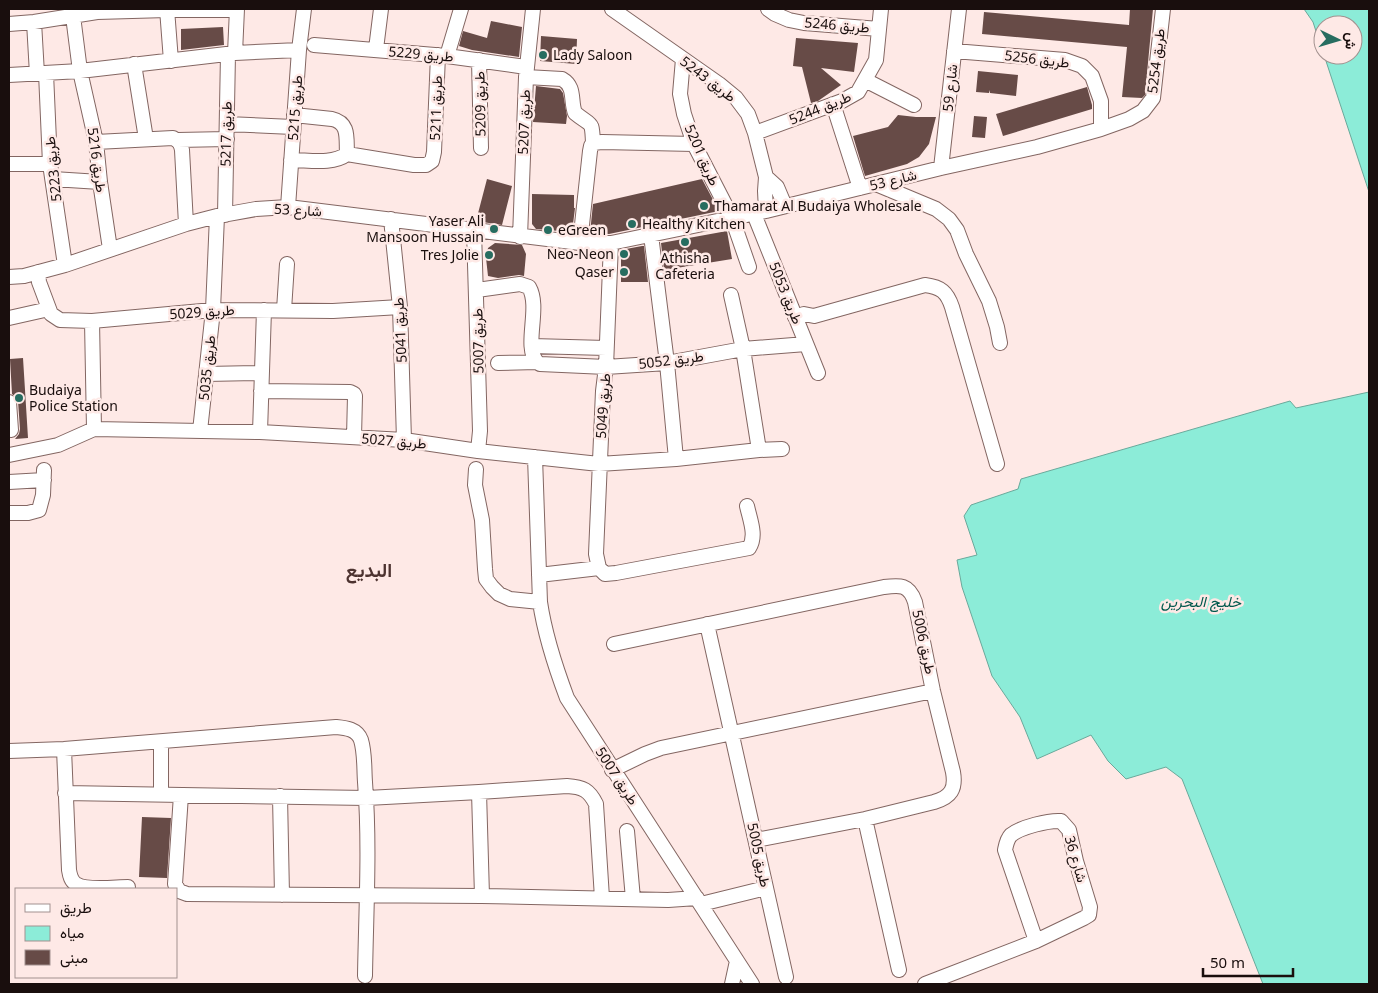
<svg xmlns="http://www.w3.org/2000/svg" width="1378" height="993" font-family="'Noto Sans',Vazirmatn,sans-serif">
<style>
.water{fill:#8cecd8;stroke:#6aa99b}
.building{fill:#674b47}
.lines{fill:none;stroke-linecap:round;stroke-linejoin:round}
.minor-casing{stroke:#836662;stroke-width:16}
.minor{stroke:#fff;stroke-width:14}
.poi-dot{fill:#276d60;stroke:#fee9e6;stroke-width:2}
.labels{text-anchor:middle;stroke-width:5;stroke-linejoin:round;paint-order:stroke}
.street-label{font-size:14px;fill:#190e0d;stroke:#fee9e6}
.poi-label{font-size:14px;fill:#190e0d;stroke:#fee9e6;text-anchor:start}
.water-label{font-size:15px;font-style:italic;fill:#00594d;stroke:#fee9e6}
.district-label{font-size:19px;font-weight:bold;fill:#4d3330;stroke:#fee9e6}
</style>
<rect width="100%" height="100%" fill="#fee9e6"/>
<path class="water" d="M1304,9H1369V192L1324,55H1353V25H1323V53L1313,22Z
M1369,392V984H1263L1182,779L1166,767L1126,779L1108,761L1091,735L1037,759L1020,717L992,676L962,587L957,560L977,555L964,516L971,505L1018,489L1021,479L1290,401L1296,408Z"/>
<path class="building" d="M1130,9H1153L1145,95L1142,98L1122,97L1127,47L982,34L984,12L1129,25Z
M491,21L522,27L519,57L472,50L459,46L463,31L487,38Z
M223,27L224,45L181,50V29Z
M541,36L577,39L576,64L540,61Z
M796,38L858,43L854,72L821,68L841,85L818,101L811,103L802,67L793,66Z
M978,71L1018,75L1016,96L990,93V90L989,93L976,92Z
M536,86L560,89L563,93L567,116L566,124L533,122Z
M1087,87L1092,105V109L1003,136L996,114Z
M898,115L916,117H936L929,144L919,157L907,164L865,176L853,136L888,127Z
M974,116L987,117L985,138L972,137Z
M487,179L512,186L502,225L476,221Z
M702,179L719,211L609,234L590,233L593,204Z
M532,194L574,195V208H575L572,232L536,229L532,224Z
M727,231L732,259L664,270L661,243Z
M495,243L522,245L526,254L524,276L519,275L498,278L488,276L486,258L488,248Z
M642,246H644L648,282H621V252L626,249Z
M23,358L28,438L15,439L19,434L20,429L18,401L16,397L12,394L10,359Z
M142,817L171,818L167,878L139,877Z"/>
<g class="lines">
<defs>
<path id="minor" d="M167,9L171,61
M612,9L719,84L736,98L748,114L755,133L766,177L765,191L766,211
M768,9L775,14L789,20L804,23L879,29
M73,16L80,71L96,142L100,182L110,249
M34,22L37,74
M9,24L34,22L97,12L167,10H237
M314,45L447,56L526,67
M376,49L381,9
M954,51L1065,60L1082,66L1092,76L1101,101V129
M235,53L237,9
M447,56L461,9
M683,59L680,94L684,114L694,144L732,218L749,267
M479,60L481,148
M134,64L146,139
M46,73L50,164L65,265
M9,75L80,71L235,53L299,50
M526,77L562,79C576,87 570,101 575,113C592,127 592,119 593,143L591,146L590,151L580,243
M865,80L914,105
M833,104L860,188
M294,115L332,119C350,123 346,139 347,154
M227,124L293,127
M755,133L842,101L858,92L876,60L881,9
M178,140L227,139
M96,142L173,138C179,141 181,144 182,150L186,224
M593,143L602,142L694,144
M347,154L414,165H426L432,161L434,152L438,55
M291,160C309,160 332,165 347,154
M9,164H50
M941,168L959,9
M766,177L777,187L785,206
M53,179L100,182
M876,184L936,209L949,219L957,230L966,254L989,301L997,327L1000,343
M288,207L299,50L304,9
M754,214L818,373
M225,215L228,54
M391,219L400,307L404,440
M474,231L480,431L478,451
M651,235L667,363L676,459
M520,237L526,77L533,9
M38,272L39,282L51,314L60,320L92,321L213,310L333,311L400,307
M9,277L24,276L65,265L186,224L217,216L256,209L288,207L580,243H611L766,211L941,168L1037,147L1101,129L1129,119L1143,111L1153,98L1163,9
M477,290L520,284L529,287C541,308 523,346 537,362
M731,295L743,349L759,450
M284,310L287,264
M795,317L804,314L814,316L925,285C941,287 947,292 952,307L997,464
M9,318L49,309
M92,321L94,429
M532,346L606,348
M498,363L537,362L540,364L606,367L667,363L743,349L806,344
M206,374L261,373
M261,391L350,392L354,394L355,396L354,437
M9,402L11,430
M200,431L213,310L217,216
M260,432L264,310
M9,455L58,445L94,429L260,432L404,440L478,451L599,464L676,459L759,450L782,449
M535,457L540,602C545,636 555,666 567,698L752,984
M476,469L475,485L482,520L485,569L486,579L492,587L499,594L510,599L540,602
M9,482L44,480
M9,513H28L39,510L43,495L44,470
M599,568L596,554L603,391L606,367L611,243
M539,575L599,568L605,574L616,573L749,548C757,536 750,520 747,506
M707,624L786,977
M614,644L884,587C900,585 909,584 915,602L933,691L953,772C956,789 951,797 934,802L865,819L756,840
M161,742V794
M64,749L69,870C70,876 71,881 76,884C86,891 115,887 128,887
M9,751L64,749L336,727C346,728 357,729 361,740C365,753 364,769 365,782C370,846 366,912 365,976
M612,770L645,754L661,748L933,691
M479,792L482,896
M65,793L367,798L479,792L567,786C583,787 589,790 596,804L602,898
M181,795L175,884L179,891L187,894L482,896L668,900L697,898
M280,796L282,895
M865,819L899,970
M627,831L633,899
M701,904L766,888
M732,984L737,961
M925,984L1036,941L1084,918L1089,915L1090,907L1076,861L1069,830L1061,821C1049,820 1021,827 1011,835C1007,839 1006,845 1005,850L1036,941"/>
</defs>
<use href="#minor" class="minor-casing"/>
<use href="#minor" class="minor"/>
</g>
<g class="poi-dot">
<circle cx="543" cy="55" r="5"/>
<circle cx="704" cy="206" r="5"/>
<circle cx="632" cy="224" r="5"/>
<circle cx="494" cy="229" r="5"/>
<circle cx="548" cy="230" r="5"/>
<circle cx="685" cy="242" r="5"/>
<circle cx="624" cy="254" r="5"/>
<circle cx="489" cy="255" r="5"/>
<circle cx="624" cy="272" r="5"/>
<circle cx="19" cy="398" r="5"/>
</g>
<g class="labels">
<g class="street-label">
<text transform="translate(837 25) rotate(5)" y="5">طريق 5246</text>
<text transform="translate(421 54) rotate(5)" y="5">طريق 5229</text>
<text transform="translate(1037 59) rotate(7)" y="5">طريق 5256</text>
<text transform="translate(1156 61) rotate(-83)" y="5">طريق 5254</text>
<text transform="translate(708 79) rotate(37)" y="5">طريق 5243</text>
<text transform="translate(950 88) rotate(-84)" y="5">شارع 59</text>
<text transform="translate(480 104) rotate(-91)" y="5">طريق 5209</text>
<text transform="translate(295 108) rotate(-86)" y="5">طريق 5215</text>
<text transform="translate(436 108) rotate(-88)" y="5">طريق 5211</text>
<text transform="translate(820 108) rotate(-22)" y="5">طريق 5244</text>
<text transform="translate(524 122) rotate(-88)" y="5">طريق 5207</text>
<text transform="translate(226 134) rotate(-89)" y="5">طريق 5217</text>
<text transform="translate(702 155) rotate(66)" y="5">طريق 5201</text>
<text transform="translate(97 160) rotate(82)" y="5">طريق 5216</text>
<text transform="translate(53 169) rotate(-96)" y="5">طريق 5223</text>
<text transform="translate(893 180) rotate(-14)" y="5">شارع 53</text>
<text transform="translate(298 210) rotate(3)" y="5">شارع 53</text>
<text transform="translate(786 293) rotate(68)" y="5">طريق 5053</text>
<text transform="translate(202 312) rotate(-4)" y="5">طريق 5029</text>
<text transform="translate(400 330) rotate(-93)" y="5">طريق 5041</text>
<text transform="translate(478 341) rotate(-91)" y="5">طريق 5007</text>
<text transform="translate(671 360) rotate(-7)" y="5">طريق 5052</text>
<text transform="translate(207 368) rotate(-84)" y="5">طريق 5035</text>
<text transform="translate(603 406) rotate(-86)" y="5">طريق 5049</text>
<text transform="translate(394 441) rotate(5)" y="5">طريق 5027</text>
<text transform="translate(924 642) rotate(78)" y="5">طريق 5006</text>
<text transform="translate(617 776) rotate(57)" y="5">طريق 5007</text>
<text transform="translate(759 855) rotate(78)" y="5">طريق 5005</text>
<text transform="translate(1076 859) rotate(74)" y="5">شارع 36</text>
</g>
<g class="poi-label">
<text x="553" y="60">Lady Saloon</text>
<text x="714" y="211">Thamarat Al Budaiya Wholesale</text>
<text x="484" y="226" text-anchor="end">Yaser Ali<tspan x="484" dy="16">Mansoon Hussain</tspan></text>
<text x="642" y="229">Healthy Kitchen</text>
<text x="558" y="235">eGreen</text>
<text x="614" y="259" text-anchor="end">Neo-Neon</text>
<text x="479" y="260" text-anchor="end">Tres Jolie</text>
<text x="685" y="263" text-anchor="middle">Athisha<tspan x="685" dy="16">Cafeteria</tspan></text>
<text x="614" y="277" text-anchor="end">Qaser</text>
<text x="29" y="395">Budaiya<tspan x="29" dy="16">Police Station</tspan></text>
</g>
<g class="water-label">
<text x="1201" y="607">خليج البحرين</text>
</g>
<g class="district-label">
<text x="369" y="577">البديع</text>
</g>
</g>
<rect width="1378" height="993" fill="none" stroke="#190e0d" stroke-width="20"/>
<rect x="15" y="888" width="162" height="90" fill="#fee9e6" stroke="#a2918f"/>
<rect x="25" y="904" width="25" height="8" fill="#ffffff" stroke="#a2918f"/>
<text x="60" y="913" font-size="15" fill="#190e0d">طريق</text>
<rect x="25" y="926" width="25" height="15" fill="#8cecd8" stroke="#a2918f"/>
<text x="60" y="938" font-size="15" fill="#190e0d">مياه</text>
<rect x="25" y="950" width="25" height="15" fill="#674b47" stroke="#a2918f"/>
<text x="60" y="963" font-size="15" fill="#190e0d">مبنى</text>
<g transform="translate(1338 40) rotate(95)"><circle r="24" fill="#fee9e6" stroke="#a2918f"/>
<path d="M0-4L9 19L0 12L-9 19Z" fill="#276d60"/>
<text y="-8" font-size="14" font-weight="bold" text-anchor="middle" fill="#190e0d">ش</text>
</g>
<path d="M1203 968v8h90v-8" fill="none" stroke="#190e0d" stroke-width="2.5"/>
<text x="1210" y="968" font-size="15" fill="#190e0d" stroke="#fee9e6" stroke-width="4" paint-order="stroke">50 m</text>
</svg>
